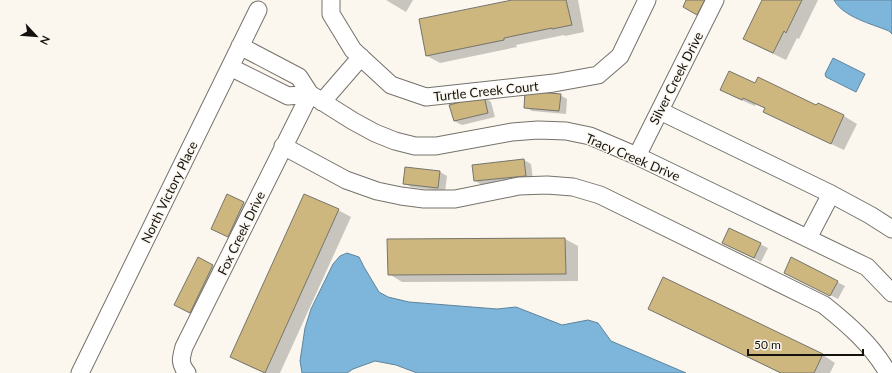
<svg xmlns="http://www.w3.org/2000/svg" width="892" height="373" font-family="Lato,sans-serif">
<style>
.water{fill:#7eb5da;stroke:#5e849d}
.shadow{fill:#0003}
.building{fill:#cdb77e;stroke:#76746c}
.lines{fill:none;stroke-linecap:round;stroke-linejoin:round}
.street-casing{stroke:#75726b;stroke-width:19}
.street{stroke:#fff;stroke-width:17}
.labels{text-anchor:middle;stroke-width:3;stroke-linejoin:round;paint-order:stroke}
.street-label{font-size:13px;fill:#13120f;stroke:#fbf7ef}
</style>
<rect width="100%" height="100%" fill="#fbf7ef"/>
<path class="water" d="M834,0H892V34L889,31C872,24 843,17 834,0Z
M833,58L865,74L856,92L826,77L825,74Z
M347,253L359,257L364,267L379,292L388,297L409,302L497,309L516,307L562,325L588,320L598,323L611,341L686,373H417L396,365L375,361L353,369L347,373H302L300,361L305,328L311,309L333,264L340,256Z"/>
<path class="shadow" d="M386,0H413L406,12Z
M517,0H578L584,32L565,36L564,35L516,45L517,47L440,63L427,56Z
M688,0H714L705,18L684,6Z
M763,0H818L799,39L797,38L786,60L757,46L744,39Z
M755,84L817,106L818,104L844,116L857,124L844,150L778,119L766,109L756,104L755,106L734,97L722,89Z
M560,95L567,99L566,114L532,111L525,107Z
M484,97L491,102L495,117L462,125L454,121Z
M524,160L531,164L533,179L482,185L475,181Z
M406,168L440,172L447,176L445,192L411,187L404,183Z
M244,203L251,207L236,240L220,233Z
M338,210L351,217L280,373H264L244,364L232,356Z
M730,229L768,248L761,262L730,247Z
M565,239L578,246V281L402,282L389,274L388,240Z
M198,259L220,270L197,317L182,309Z
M792,259L845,286L838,299L792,276Z
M663,279L823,355L835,363L830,373H780L662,316L649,309Z"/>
<path class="building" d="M512,0H566L572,25L552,29V28L504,38V40L426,56L419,19Z
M686,0H705L697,15L683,7Z
M762,0H802L786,33L784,31L773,53L743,39Z
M729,71L755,83L758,77L816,105L818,103L844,115L831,144L763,112L765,108L743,98L742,100L720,90Z
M525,91L561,94L559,111L524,108Z
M484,96L488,113L454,121L449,105Z
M524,159L526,176L474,181L472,165Z
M405,167L440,171L438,188L403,184Z
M227,194L244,202L228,237L211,229Z
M304,194L339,209L265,373L230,357Z
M729,228L761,243L754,258L722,243Z
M565,238L566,274L388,275L387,239Z
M198,257L213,265L190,313L174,305Z
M791,257L838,281L830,296L784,273Z
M663,277L823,354L814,373H781L648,309Z"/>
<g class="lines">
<defs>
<path id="street" d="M331,0V14L353,50L391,85L426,97L554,83L598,75L620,56L647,0
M240,46L299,77L310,94L353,121L375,133L395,141L415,146H436L512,132L538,130L566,131L590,136L637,156L867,267L892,293
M230,67L288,96L310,94
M322,102L361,57
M660,111L831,194L870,215L892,229
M283,146L346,180L377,191L401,196L424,199H455L519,186L547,185L573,187L600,195L824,305C849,325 872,345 888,373
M637,156L715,0
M808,238L831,194
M80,373L258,10
M187,373C179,363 181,358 184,347L310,94"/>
</defs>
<use href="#street" class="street-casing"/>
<use href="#street" class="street"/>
</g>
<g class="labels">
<g class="street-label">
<text transform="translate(676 78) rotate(-63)" y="5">Silver Creek Drive</text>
<text transform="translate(486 91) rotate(-6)" y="5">Turtle Creek Court</text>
<text transform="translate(633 157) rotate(23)" y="5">Tracy Creek Drive</text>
<text transform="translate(169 192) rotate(-64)" y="5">North Victory Place</text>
<text transform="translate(241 233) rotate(-64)" y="5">Fox Creek Drive</text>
</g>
</g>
<g transform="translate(36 36) rotate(116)" stroke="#fbf7ef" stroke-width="3" paint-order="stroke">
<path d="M0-3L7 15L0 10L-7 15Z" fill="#13120f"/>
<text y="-6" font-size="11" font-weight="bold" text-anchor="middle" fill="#13120f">N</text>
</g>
<path d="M748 349v6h115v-6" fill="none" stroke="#13120f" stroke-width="2"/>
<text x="754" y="349" font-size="12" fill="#13120f" stroke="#fbf7ef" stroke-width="3" paint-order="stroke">50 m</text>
</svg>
